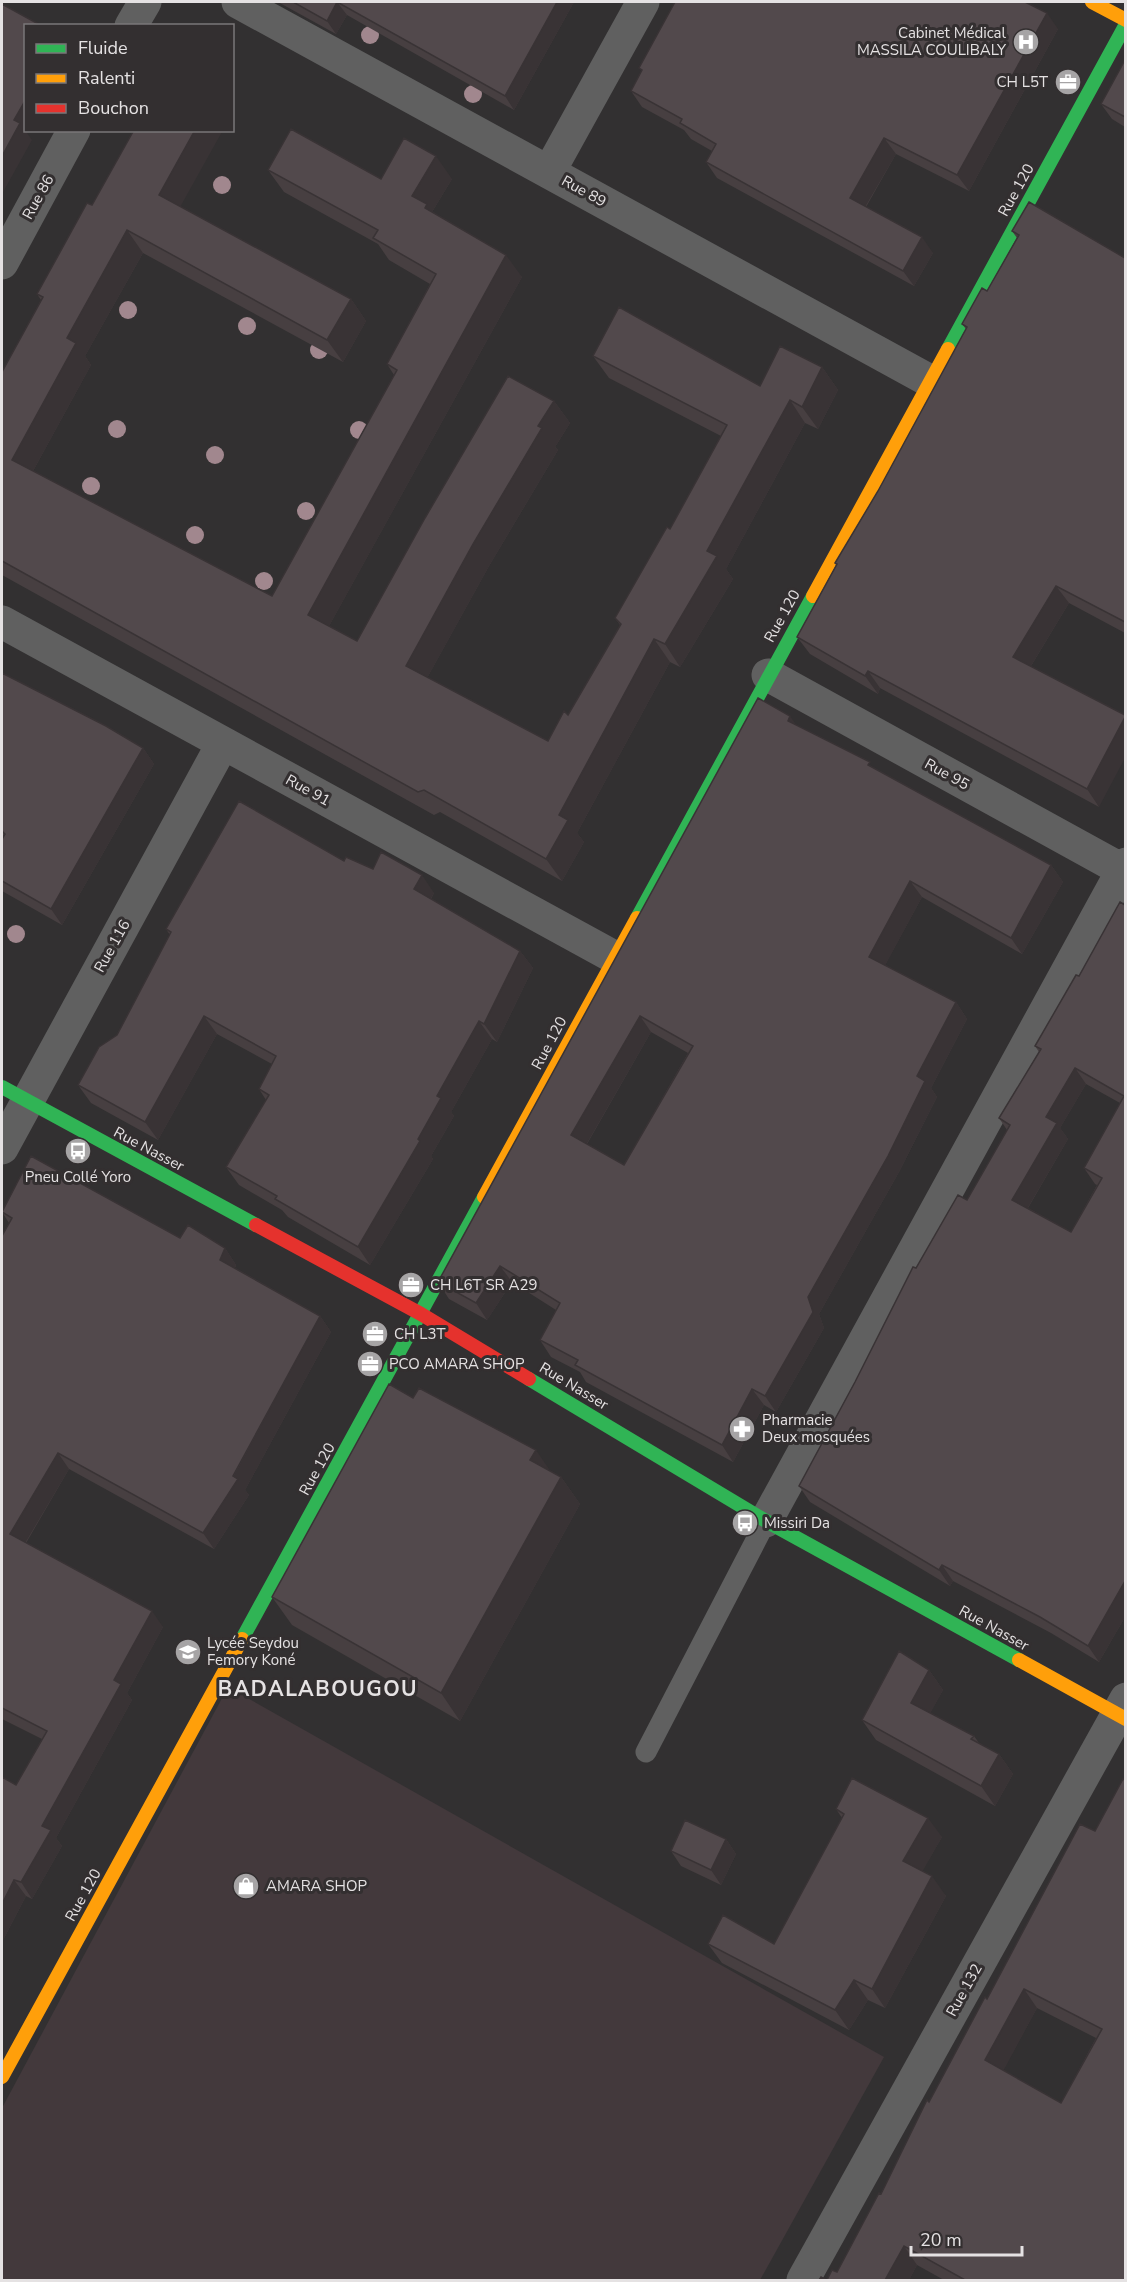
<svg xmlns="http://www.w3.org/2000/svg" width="1127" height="2282" font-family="'Nunito Sans',sans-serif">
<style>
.built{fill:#43393c}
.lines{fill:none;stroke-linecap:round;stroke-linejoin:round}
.lane{stroke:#606060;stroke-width:21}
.street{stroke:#606060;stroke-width:33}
.fast{stroke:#30b455;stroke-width:14}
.slow{stroke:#ff9f0a;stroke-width:14}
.jam{stroke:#e5322d;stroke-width:14}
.tree{fill:#a1878e}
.wall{fill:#473f41;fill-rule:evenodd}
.shaded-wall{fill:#393335}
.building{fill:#52494c;stroke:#393335;stroke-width:1.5;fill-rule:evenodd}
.labels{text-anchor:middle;stroke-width:6;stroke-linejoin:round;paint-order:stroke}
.poi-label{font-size:15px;fill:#e5e2e3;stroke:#332f30;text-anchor:start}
.street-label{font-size:15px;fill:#e5e2e3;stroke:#332f30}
.district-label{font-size:21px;font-weight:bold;letter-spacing:1.5px;fill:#e5e2e3;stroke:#332f30}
</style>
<rect width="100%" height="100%" fill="#323031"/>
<path class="built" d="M228,1687L884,2057L760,2280H2V2108Z"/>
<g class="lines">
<path class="lane" d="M646,1752L766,1521"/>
<path class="street" d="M238,2L930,381
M131,26L145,2
M549,172L643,2
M2,263L74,130
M2,622L614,957
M768,675L1126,872
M2,1148L223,743
M766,1521L1126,864
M803,2280L1126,1699"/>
<path class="fast" d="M948,349L1126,24
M637,918L813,596
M2,1087L256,1225
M529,1379L766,1521L1019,1660
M242,1639L484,1197"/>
<path class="slow" d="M1092,2L1126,20
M813,596L948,349
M484,1197L637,918
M1019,1660L1126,1719
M2,2077L242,1639"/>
<path class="jam" d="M256,1225L421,1314L529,1379"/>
</g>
<g class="tree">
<circle cx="370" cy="35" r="9"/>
<circle cx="473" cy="94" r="9"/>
<circle cx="222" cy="185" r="9"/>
<circle cx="128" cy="310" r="9"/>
<circle cx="247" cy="326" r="9"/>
<circle cx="319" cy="350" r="9"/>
<circle cx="117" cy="429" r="9"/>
<circle cx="359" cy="430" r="9"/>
<circle cx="215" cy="455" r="9"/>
<circle cx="91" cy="486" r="9"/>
<circle cx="306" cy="511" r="9"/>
<circle cx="195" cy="535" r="9"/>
<circle cx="264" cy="581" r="9"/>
<circle cx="16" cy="934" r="9"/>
</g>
<path class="wall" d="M278,2H574L514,110L347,15L336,34Z
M1058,29L969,191L896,154L866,207L933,253L914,286L717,178L706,162L712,151L691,139L684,130L642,107L631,91L642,71L639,68Z
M1125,60V127L1112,119L1101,104Z
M268,170L381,179H452L432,212L522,277L329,626L357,641L554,401L570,423L555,447L558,450L489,566L427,678L548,741L568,715L620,625L615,618L670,529L721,436L609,378L593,356L760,386L822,367L838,390L818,429L805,423L726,569L733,579L680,667L670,662L577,833L584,842L562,881L440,812L434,815L2,575V372L41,300L37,294L92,205L180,207L351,299L366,321L343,362L143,253L85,356L91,365L33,471L272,596L394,375L387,364L430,284L389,260L378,244L284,192Z
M1012,231L1125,258V633L1069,603L1031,666L1099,807L880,688L878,694L810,654L797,637L836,565L835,563L878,491L966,329L962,324L987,291L1017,238Z
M2,673L143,748L154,764L62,925L2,891Z
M796,725L1051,865L1063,882L1022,954L922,897L885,965L956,1002L967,1019L931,1088L937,1097L899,1172L819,1314L824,1328L776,1412L764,1405L733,1462L586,1382L580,1372L551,1357L540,1340L556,1310L512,1282L487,1320L449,1299L438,1282ZM651,1032L688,1053L624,1165L587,1144Z
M344,861L373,869L434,893L431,899L520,951L533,968L497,1042L492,1039L451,1112L454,1116L431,1156L433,1159L370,1265L288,1217L282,1210L239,1185L226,1167L266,1100L259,1089L272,1064L217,1034L158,1140L91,1103L78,1085L117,1035L170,935L166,929Z
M1125,905V1617L1099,1662L1051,1633L953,1581L950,1586L810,1502L799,1486L916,1268L967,1200L1007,1130L999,1118L1039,1052L1035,1046ZM1086,1084L1120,1103L1084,1168L1095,1184L1097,1185L1071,1232L1028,1208L1068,1139L1060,1128Z
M2,1212L180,1238L225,1248L236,1265L235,1268L320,1316L331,1332L245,1490L249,1495L214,1549L69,1469L26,1543L163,1627L127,1693L132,1700L56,1838L62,1846L32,1899L26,1896L2,1942V1777L16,1785L42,1739L2,1719V1236L9,1223Z
M550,1471L561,1477L580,1504L460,1721L292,1625L272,1597Z
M929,1670L943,1690L930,1713L974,1736L979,1743L999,1754L1013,1774L995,1806L876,1740L862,1720Z
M836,1809L942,1837L922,1871L946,1896L885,2008L868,2000L849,2030L722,1963L708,1944H774L842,1818Z
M1095,1831L1125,2280H944L917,2265L909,2280H827L837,2272L881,2194L929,2102L987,1999ZM1037,2008L1096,2038L1061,2103L1003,2070Z
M726,1839L736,1854L721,1885L681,1866L671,1851Z"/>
<path class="shaded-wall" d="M337,2L347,15L336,34L327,21Z
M557,2H574L514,110L505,96Z
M1047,13L1058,29L969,191L957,175Z
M26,99V130H29L27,133L32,140L2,194V156L14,120Z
M195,130H223L174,218L159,195Z
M884,138L896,154L861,214L850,198Z
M436,156L452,179L432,212L443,227L412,196Z
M127,230L143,253L85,356L91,365L27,482L12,460L67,338Z
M922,237L933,253L914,286L903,271Z
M506,255L522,277L323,637L308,615Z
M351,299L366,321L343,362L327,340Z
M822,367L838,390L818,429L802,407Z
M790,400L805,423L726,569L733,579L680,667L665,644L707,551Z
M554,401L570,423L555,447L558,450L489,566L421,689L406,666L538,426Z
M1056,586L1069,603L1026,674L1013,657Z
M654,639L670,662L577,833L584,842L562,881L546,859L559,815Z
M868,671L880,688L878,694L865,676Z
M790,716L801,732L788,721Z
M1125,717V758L1099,807L1087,789Z
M143,748L154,764L62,925L51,909Z
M1051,865L1063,882L1022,954L1011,938Z
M422,875L434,893L426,907L414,889Z
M910,881L922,897L881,973L869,957Z
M520,951L533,968L497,1042L484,1024Z
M956,1002L967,1019L931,1088L937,1097L899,1172L819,1314L824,1328L776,1412L765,1396L808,1297L917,1076Z
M204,1016L217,1034L158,1140L145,1122Z
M640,1016L651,1032L582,1152L571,1135Z
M479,1021L492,1039L451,1112L454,1116L431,1156L433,1159L370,1265L358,1247L418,1139L437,1096Z
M1075,1068L1086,1084L1060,1128L1068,1139L1023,1216L1012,1200L1046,1117Z
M225,1248L236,1265L231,1276L220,1260Z
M500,1266L512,1282L487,1320L476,1303Z
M320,1316L331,1332L245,1490L249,1495L214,1549L203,1533Z
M752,1389L764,1405L733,1462L722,1445Z
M536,1450L555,1478L530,1460Z
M58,1453L69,1469L21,1550L10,1534Z
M561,1477L580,1504L460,1721L441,1693Z
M942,1565L953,1581L950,1586L939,1570Z
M1125,1581V1617L1099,1662L1088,1646Z
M152,1611L163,1627L127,1693L132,1700L56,1838L62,1846L32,1899L21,1882L42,1826L114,1680Z
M929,1670L943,1690L925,1723L911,1703Z
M999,1754L1013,1774L995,1806L981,1786Z
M928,1818L942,1837L917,1881L903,1861Z
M726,1839L736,1854L721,1885L711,1870Z
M932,1876L946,1896L885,2008L872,1989Z
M14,1880L26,1896L2,1942V1904Z
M854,1980L868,2000L849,2030L835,2010Z
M1024,1989L1037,2008L999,2079L985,2060Z
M904,2246L917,2265L909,2280H885Z"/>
<path class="building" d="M293,2H337L327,21Z
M337,2H557L505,96Z
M675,2H1025L1047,13L957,175L884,138L850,198L922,237L903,271L706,162L716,144L680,123L682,119L631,91L642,70L639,68Z
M2,4L42,26H26V99L14,120L20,123L2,156Z
M1125,60V117L1101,104Z
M291,129L381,179L404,138L436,156L412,196L427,204L425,208L506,255L308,615L357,641L425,518L508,376L554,401L538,426L542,428L473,544L406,666L548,741L564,711L568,715L621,624L615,618L667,527L670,529L727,425L593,356L619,307L760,386L780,346L822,367L802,407L790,400L707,551L717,556L665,644L654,639L559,815L568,820L546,859L424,790L418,792L2,561V372L43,297L37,294L87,203L92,205L134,130H195L159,195L351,299L327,340L127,230L67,338L76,343L12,460L272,596L397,370L387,364L436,274L373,238L378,230L268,170Z
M1029,202L1125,258V622L1056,586L1013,657L1125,715V717L1087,789L868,671L865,676L797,637L837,564L835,563L878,491L967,327L962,324L982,288L987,291L1019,235L1012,231Z
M2,673L106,726L143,748L51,909L2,881V839L5,834L2,831Z
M758,698L790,716L788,721L870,762L868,765L1051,865L1011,938L910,881L869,957L956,1002L917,1076L925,1081L888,1156L808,1297L813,1312L765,1396L752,1389L722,1445L575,1365L578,1360L540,1340L560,1303L500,1266L476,1303L438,1282ZM640,1016L693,1046L624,1165L571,1135Z
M239,801L344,861L346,857L373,869L381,852L422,875L414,889L520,951L484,1024L479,1021L437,1096L441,1098L418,1139L420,1141L358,1247L275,1199L277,1196L226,1167L269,1095L259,1089L276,1056L204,1016L145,1122L78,1085L99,1047L117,1035L171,932L166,929Z
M1120,902L1125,905V1581L1088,1646L1040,1617L942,1565L939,1570L799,1486L855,1382L913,1267L916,1268L958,1195L967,1200L1010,1125L999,1118L1041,1049L1035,1046L1076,975L1079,976ZM1075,1068L1124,1096L1084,1168L1102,1178L1071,1232L1012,1200L1057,1123L1046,1117Z
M31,1156L180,1238L188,1225L225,1248L220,1260L320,1316L233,1476L238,1479L203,1533L58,1453L10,1534L152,1611L114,1680L121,1684L42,1826L51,1830L21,1882L14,1880L2,1904V1777L16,1785L47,1731L2,1708V1236L12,1218L2,1212Z
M389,1384L413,1398L419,1388L536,1450L530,1460L561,1477L441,1693L272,1597Z
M899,1651L929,1670L911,1703L974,1736L971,1739L999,1754L981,1786L862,1720Z
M852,1778L928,1818L903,1861L932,1876L872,1989L854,1980L835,2010L708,1944L723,1915L774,1944L844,1814L836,1809Z
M1123,1779L1125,1780V2280H965L904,2246L885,2280H827L832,2270L837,2272L879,2193L881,2194L927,2100L929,2102L985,1997L987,1999L1080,1824L1095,1831ZM1024,1989L1102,2029L1061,2103L985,2060Z
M685,1820L726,1839L711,1870L671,1851Z
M821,2277L826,2280H819Z"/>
<defs>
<symbol id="hospital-disc" viewBox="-11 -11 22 22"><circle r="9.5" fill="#a6a4a5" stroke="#332f30"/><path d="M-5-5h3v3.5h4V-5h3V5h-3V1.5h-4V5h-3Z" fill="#fff"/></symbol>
<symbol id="office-disc" viewBox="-11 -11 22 22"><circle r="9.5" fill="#a6a4a5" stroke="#332f30"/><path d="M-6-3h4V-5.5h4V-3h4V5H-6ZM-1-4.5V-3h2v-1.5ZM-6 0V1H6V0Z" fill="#fff"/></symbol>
<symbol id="bus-disc" viewBox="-11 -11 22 22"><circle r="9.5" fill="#a6a4a5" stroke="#332f30"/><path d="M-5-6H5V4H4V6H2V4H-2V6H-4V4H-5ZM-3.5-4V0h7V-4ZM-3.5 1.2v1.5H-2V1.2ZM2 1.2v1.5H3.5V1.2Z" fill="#fff"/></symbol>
<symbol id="pharmacy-disc" viewBox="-11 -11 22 22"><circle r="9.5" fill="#a6a4a5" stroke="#332f30"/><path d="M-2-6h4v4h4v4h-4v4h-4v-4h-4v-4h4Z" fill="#fff"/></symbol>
<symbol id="school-disc" viewBox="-11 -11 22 22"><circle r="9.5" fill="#a6a4a5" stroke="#332f30"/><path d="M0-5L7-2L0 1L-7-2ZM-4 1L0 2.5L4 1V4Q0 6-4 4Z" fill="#fff"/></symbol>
<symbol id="shop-disc" viewBox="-11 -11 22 22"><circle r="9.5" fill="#a6a4a5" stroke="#332f30"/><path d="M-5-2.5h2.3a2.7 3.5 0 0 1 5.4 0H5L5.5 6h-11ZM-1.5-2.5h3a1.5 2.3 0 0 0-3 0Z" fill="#fff"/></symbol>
</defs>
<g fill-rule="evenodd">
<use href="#hospital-disc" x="1011" y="27" width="30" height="30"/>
<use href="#office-disc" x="1053" y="67" width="30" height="30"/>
<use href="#bus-disc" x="63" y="1136" width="30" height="30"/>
<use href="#office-disc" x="396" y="1270" width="30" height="30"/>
<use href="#office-disc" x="360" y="1319" width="30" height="30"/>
<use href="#office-disc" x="355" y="1349" width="30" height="30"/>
<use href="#pharmacy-disc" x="727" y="1414" width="30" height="30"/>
<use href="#bus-disc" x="730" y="1508" width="30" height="30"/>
<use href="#school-disc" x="173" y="1637" width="30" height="30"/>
<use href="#shop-disc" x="231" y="1871" width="30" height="30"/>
</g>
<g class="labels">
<g class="poi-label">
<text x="1006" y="38" text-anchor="end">Cabinet Médical<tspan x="1006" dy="17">MASSILA COULIBALY</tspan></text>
<text x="1048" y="87" text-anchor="end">CH L5T</text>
<text x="78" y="1182" text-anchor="middle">Pneu Collé Yoro</text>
<text x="430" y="1290">CH L6T SR A29</text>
<text x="394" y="1339">CH L3T</text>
<text x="389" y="1369">PCO AMARA SHOP</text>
<text x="762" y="1425">Pharmacie<tspan x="762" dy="17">Deux mosquées</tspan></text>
<text x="764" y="1528">Missiri Da</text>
<text x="207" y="1648">Lycée Seydou<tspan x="207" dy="17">Femory Koné</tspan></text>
<text x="266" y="1891">AMARA SHOP</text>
</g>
<g class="street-label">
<text transform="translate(1016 190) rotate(-61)" y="5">Rue 120</text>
<text transform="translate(584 191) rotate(29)" y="5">Rue 89</text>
<text transform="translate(38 197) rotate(-61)" y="5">Rue 86</text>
<text transform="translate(782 616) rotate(-61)" y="5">Rue 120</text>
<text transform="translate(947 774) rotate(29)" y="5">Rue 95</text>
<text transform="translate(308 790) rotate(29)" y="5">Rue 91</text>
<text transform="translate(112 946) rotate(-61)" y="5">Rue 116</text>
<text transform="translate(549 1043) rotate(-62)" y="5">Rue 120</text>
<text transform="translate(149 1149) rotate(28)" y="5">Rue Nasser</text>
<text transform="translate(574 1386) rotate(31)" y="5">Rue Nasser</text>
<text transform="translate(317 1469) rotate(-61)" y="5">Rue 120</text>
<text transform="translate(994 1628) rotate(29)" y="5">Rue Nasser</text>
<text transform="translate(83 1895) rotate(-61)" y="5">Rue 120</text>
<text transform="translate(964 1990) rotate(-61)" y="5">Rue 132</text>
</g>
<g class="district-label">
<text x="318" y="1696">BADALABOUGOU</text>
</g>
</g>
<rect width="1127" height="2282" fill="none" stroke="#e5e2e3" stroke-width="6"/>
<rect x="24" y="24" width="210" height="108" fill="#332f30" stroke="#7a7778" stroke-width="1.5"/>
<rect x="36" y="44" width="30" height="9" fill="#30b455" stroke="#7a7778" stroke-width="1.5"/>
<text x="78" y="54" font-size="18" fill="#e5e2e3">Fluide</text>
<rect x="36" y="74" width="30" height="9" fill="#ff9f0a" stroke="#7a7778" stroke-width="1.5"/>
<text x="78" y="84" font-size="18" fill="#e5e2e3">Ralenti</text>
<rect x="36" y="104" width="30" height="9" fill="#e5322d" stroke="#7a7778" stroke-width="1.5"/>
<text x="78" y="114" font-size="18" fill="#e5e2e3">Bouchon</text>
<path d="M911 2246v9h111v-9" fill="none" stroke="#e5e2e3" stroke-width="3"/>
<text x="920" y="2246" font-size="18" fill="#e5e2e3" stroke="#332f30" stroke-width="4.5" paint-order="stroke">20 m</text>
</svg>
